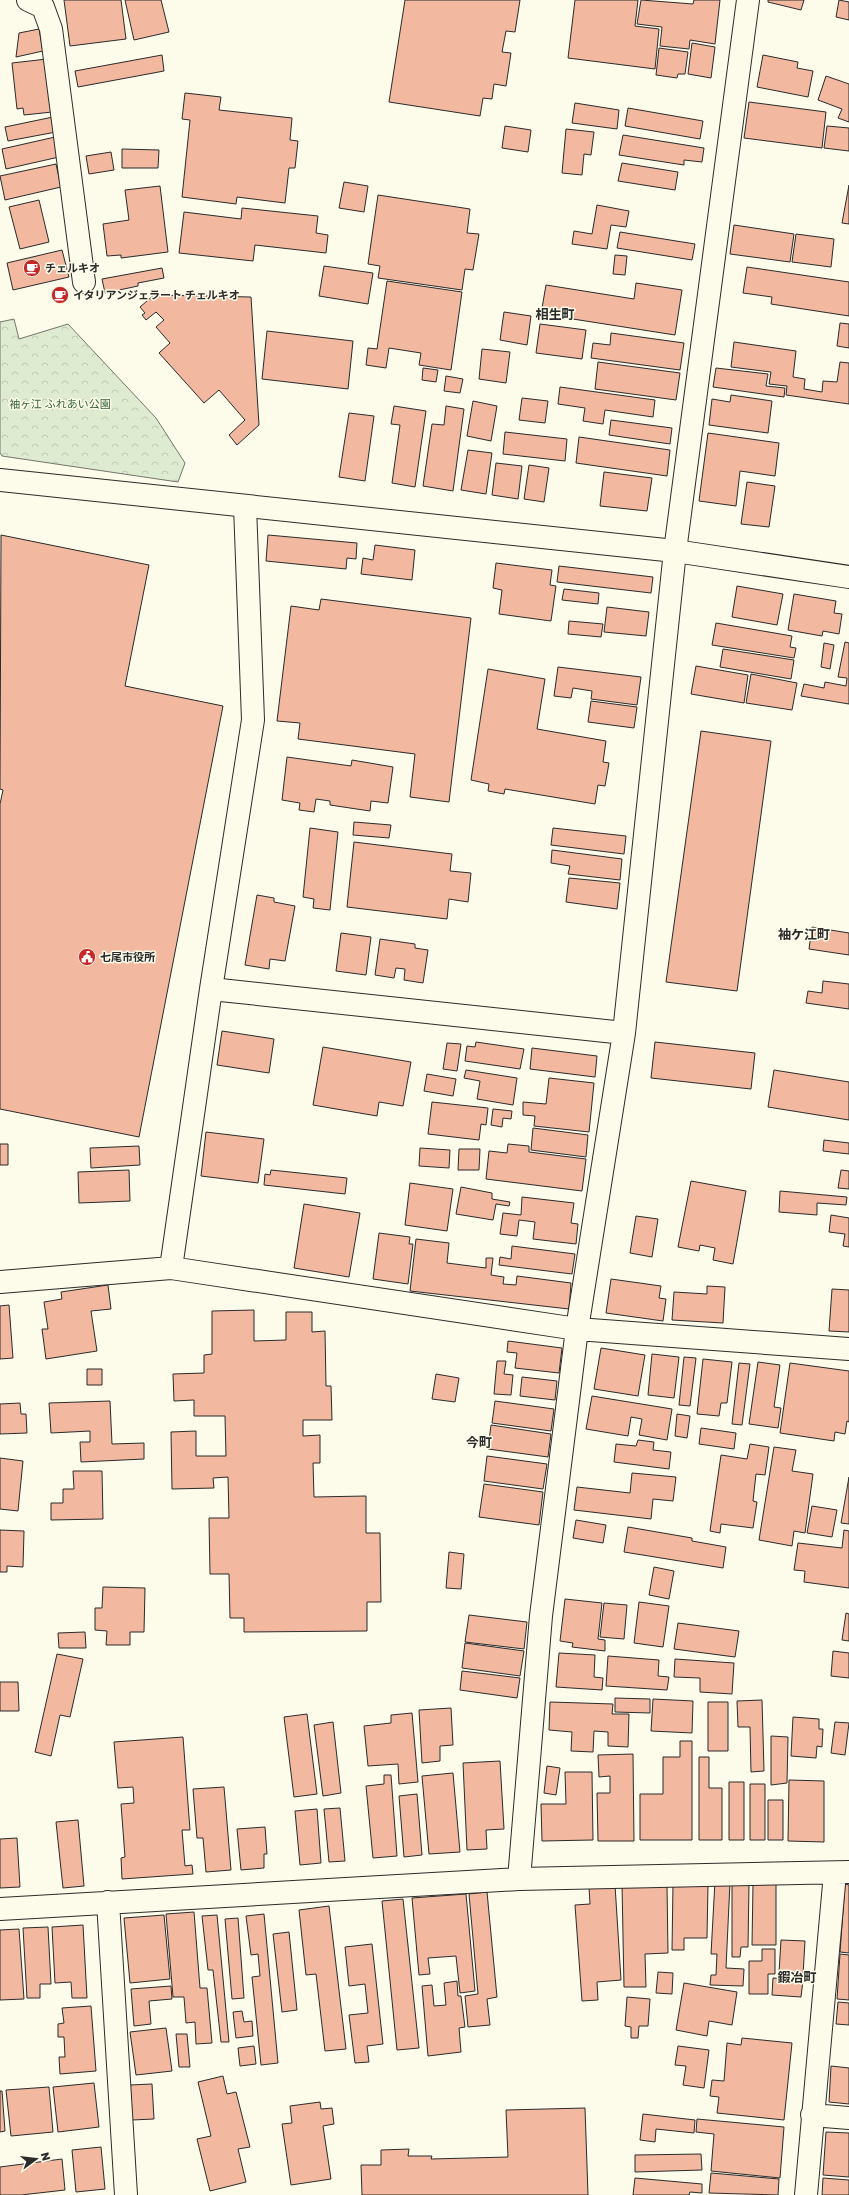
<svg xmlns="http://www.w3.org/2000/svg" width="849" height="2195" font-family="'Golos Text','Noto Sans JP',sans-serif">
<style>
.park{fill:url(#park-crowns);stroke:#74746e}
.building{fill:#f2b8a0;stroke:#2b2b2b}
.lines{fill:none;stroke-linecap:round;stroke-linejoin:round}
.street-casing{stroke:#2b2b2b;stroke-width:24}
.secondary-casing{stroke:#2b2b2b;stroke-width:24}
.street{stroke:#fdfbea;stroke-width:22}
.secondary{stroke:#fdfbea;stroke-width:22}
.labels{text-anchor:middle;stroke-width:3;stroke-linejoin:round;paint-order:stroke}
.poi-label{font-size:11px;font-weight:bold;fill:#2b2b2b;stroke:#fdfbea;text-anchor:start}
.park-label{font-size:11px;fill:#34623c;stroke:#fdfbea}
.quarter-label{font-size:13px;font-weight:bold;fill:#2b2b2b;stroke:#fdfbea}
</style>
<defs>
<pattern id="park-crowns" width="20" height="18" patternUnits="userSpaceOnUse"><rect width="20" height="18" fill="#deebd1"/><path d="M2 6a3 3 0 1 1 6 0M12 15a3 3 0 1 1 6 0" fill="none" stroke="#bfcab4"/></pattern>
</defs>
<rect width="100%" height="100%" fill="#fdfbea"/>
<path class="park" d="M14,319L19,339L68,324L156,418L185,463L178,482L2,456L0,453V322Z"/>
<path class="building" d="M64,0H121L126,39L70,46Z
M125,0H161L169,32L134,40Z
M405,0H520L515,32L506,31L502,52L511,53L506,86L494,84L492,99L483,98L480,116L389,102Z
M575,0H638L635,26L659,29L655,69L568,58Z
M641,0L693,4L694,0H720L715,44L690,40L689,49L660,46L662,27L637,24Z
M768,0H804L801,10L768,2Z
M839,0L849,2V20L836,17Z
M39,29L43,51L16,57L19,33Z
M692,43L715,47L711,78L688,74Z
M659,48L688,52L685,74H678L677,78L656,75Z
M162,55L164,71L78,87L75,71Z
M763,55L798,62L797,68L813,71L808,97L757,87Z
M47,59L52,112L24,115L23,108L17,109L12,63Z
M826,76L849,84V122L838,118L842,109L818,100Z
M185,93L221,97L219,110L292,118L290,140L298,141L295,168H289L285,203L237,197L236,204L182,197L190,120L182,119Z
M749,102L826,112L822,148L744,138Z
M575,103L619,110L617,129L572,123Z
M628,108L703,121L700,139L625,126Z
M53,117L56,132L8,141L5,127Z
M505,126L531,130L528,152L502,148Z
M827,126L849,128V151L824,148Z
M566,129L594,132L591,155L584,154L582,175L562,173Z
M623,135L704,148L702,162L684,160V165L619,155Z
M55,137L59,157L6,169L2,149Z
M122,149L159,150L158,168H122Z
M111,152L114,170L89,174L86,156Z
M622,163L678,172L675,190L618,181Z
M56,164L61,187L5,200L0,176Z
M344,182L368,186L364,212L339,208Z
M849,185V224L842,223Z
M160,186L168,252L121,258V255L107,256L103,224L129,220L125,190Z
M378,195L470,209L467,233L479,234L473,270L465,269L462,290L378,278L380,266L368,264Z
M39,200L49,242L20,249L9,207Z
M597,205L629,211L626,227L611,225L607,249L572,244L574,231L592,234Z
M242,208L318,216L316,233L328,235L326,253L255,245L253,261L179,253L184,212L241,219Z
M734,225L794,234L790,262L730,254Z
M620,232L695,244L692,260L617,248Z
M796,234L834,239L831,267L792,262Z
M62,250L69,277L13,290L7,263Z
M615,255L627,256L625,275L613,274Z
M324,266L373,273L368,304L319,296Z
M747,267L849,282V316L771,304L772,297L743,293Z
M162,268L164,278L138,283V286L105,293L102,279Z
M387,281L462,292L451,370L419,365L421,353L389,348L386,368L366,365L368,348L377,349Z
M636,283L682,290L675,335L541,314L546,285L634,299Z
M154,295L251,297L259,425L237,445L229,435L245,420L219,390L204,403L159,353L170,343L156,327L164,320L156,312L146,320L142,315L145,313L140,307Z
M504,312L531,316L527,345L500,340Z
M840,323L849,324V348L837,346Z
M540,324L586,330L582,359L536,353Z
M267,331L353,341L348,389L262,379Z
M611,333L684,343L680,370L591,358L593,343L610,345Z
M734,342L796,351L793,377L805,379L804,389L822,392L823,381L837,382L840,362L849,363V404L786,395L787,386L769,384L771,372L731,367Z
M482,349L510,352L506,383L479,379Z
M598,362L680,373L676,400L595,389Z
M423,368L438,370L436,382L422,380Z
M716,368L768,374L766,386L785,388L784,397L713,387Z
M446,376L463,379L460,393L444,391Z
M560,387L655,400L653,417L605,410L603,424L583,421L585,408L558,404Z
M731,395L772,401L768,433L709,425L712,399L730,402Z
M522,398L548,401L545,423L519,420Z
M473,401L497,406L491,441L467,436Z
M394,406L426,411L415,487L392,483L400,425L391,424Z
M446,406L464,409L453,491L423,486L432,424L444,425Z
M349,413L374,416L365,481L339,477Z
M611,420L672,428L670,444L609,435Z
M505,432L567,439L565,461L503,454Z
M708,433L779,443L775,476L740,471L736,506L699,501Z
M579,437L670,450L667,476L576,463Z
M468,450L492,453L486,494L461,490Z
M496,463L522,466L518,499L492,495Z
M529,465L549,468L544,502L524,499Z
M604,472L652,478L647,511L600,506Z
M747,482L775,486L769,527L741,524Z
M1,535L149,565L125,686L223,706L139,1137L0,1109V804L3,790L0,789Z
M268,535L357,543L356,559L347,558L346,569L266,561Z
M375,545L415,550L412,580L361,574L363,558L373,560Z
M496,563L552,570L550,585L556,586L551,621L499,614L502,590L493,588Z
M559,566L653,577L651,593L557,582Z
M737,586L783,594L777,625L732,617Z
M564,589L599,593L598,604L562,600Z
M794,594L836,601L834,613L842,614L839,634L823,631L822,636L788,630Z
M321,599L471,618L449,802L410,797L415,754L298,739L300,723L277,721L291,606L319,610Z
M607,607L649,612L646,636L604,632Z
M569,621L603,624L601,637L568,634Z
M716,623L792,636L790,647L796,648L794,658L712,645Z
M845,642L849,643V704L801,696L804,684L824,688L825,682L846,686L847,678L838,677Z
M824,643L834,645L830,669L821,667Z
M723,649L794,660L791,679L720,667Z
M696,666L748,675L744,703L691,694Z
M558,667L641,677L637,705L591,699L592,691L573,688L571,698L554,696Z
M488,669L545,679L537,729L606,741L603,762L609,763L605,786L598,785L595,804L505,789L504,794L488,791L489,784L471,780Z
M751,674L797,683L792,710L746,703Z
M591,701L637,707L634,728L588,722Z
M701,731L771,741L737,991L666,982Z
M287,757L351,766L352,760L393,767L388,803L371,801L370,811L330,805V801L316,799L314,812L299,810L300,803L282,800Z
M354,822L391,825L389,838L353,835Z
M310,828L338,832L330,910L313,908L314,899L303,897Z
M553,828L626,836L624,854L551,845Z
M354,842L452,854L450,871L471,873L468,902L449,899L447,919L347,907Z
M552,850L622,859L620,880L568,874L570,866L551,863Z
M569,878L620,883L617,909L566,902Z
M257,895L274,898V902L295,906L285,961L270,959L269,969L245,965Z
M812,927L849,933V955L809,949Z
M341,933L371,937L366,975L336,971Z
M380,939L415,944V948L428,950L423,983L404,980L405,969L396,968L394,978L375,975Z
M823,981L849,984V1009L806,1003L808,991L822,993Z
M222,1031L274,1039L269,1073L217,1065Z
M476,1042L524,1049L520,1069L465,1061L467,1046L475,1047Z
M655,1042L755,1053L751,1089L651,1078Z
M447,1043L461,1044L457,1071L443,1069Z
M323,1047L411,1062L403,1106L379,1102L377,1116L313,1105Z
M532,1048L597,1056L595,1077L530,1069Z
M466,1070L517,1078L513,1105L477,1099L480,1081L464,1078Z
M774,1070L849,1082V1120L768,1107Z
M427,1074L456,1079L453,1096L424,1091Z
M549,1078L594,1083L589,1132L534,1126L535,1116L523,1115V1102L546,1104Z
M432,1102L488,1108L486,1125L481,1124L479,1140L428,1134Z
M493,1109L512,1111L511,1119L503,1118L502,1127L491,1125Z
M533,1128L588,1135L586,1157L531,1150Z
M206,1132L264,1139L258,1183L201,1176Z
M824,1140L849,1143V1154L823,1151Z
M0,1144H8V1165H0Z
M508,1144L529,1146V1152L586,1159L582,1191L486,1179L489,1151L507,1153Z
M139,1146L140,1165L91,1168L90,1148Z
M420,1148L450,1150L449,1168L419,1166Z
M459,1149H480L479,1170H458Z
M129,1170L130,1201L79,1203L78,1172Z
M271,1170L347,1178L345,1194L264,1185L265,1174L270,1175Z
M841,1170L849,1171V1189L838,1188Z
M691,1181L746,1191L733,1264L713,1260L715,1248L700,1245L699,1251L678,1247Z
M410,1183L453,1189L447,1231L405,1225Z
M461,1187L492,1193V1199L510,1202L509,1206L496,1204L493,1220L456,1214Z
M780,1191L847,1197L846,1205L817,1203V1215L779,1212Z
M522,1197L574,1203L571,1223L578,1224L576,1244L533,1239L535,1222L519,1220L517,1236L500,1234L503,1213L521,1215Z
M304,1204L360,1213L349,1277L294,1268Z
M831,1215L849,1218V1247L843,1246L845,1234L829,1232Z
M636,1216L658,1219L652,1257L630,1253Z
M379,1233L410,1237L409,1244H413L408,1284L373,1279Z
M416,1239L449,1243L447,1263L486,1268V1258H493L491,1275L504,1277L503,1284L516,1285L517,1276L571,1283L569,1309L410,1291Z
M512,1246L575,1254L572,1274L499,1265L500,1257L511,1259Z
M611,1279L661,1286L659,1298L666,1299L663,1321L606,1313Z
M108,1285L111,1309L91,1311L97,1351L46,1359L42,1329H48L44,1302L62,1299L61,1292Z
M707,1286L725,1287L723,1323L672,1320L674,1292L707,1294Z
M832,1289L849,1290V1332L829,1331Z
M9,1305L13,1358L0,1359V1306Z
M254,1310V1341L286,1340V1312H312V1332L325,1331L326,1386H331L332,1420H303V1436L320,1435V1463H313L314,1497L366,1496V1533H380L381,1602H367V1631L244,1632V1618H230L229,1574H210L209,1518H229L228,1477L213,1478L214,1488L172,1489L171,1432L196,1431V1456H226L225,1416H194V1400L174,1401L173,1374L204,1373V1355L212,1354V1311Z
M508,1341L562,1348L559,1373L515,1368L517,1353L507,1352Z
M601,1348L645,1355L638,1396L594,1389Z
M652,1354L679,1357L674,1398L648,1395Z
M684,1357L696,1358L690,1406L679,1405Z
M703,1359L732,1362L727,1403H721L719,1416L697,1414Z
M497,1361H506L504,1374L513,1375L511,1395L494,1394Z
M758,1362L780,1365L774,1407L781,1408L778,1428L749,1424Z
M739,1363L750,1364L742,1425L732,1424Z
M790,1363L849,1371V1422L847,1421L845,1434L835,1432L834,1441L780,1433Z
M87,1369H102V1385H87Z
M436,1374L459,1378L455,1402L432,1399Z
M522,1377L557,1381L555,1400L520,1396Z
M592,1396L672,1409L667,1440L639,1435L642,1419L631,1417L628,1436L586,1429Z
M110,1401L112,1444L144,1443V1459L81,1462L80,1442H90V1431L51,1433L49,1403Z
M495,1401L554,1409L551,1431L492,1423Z
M20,1403L21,1414H26L27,1433L0,1434V1404Z
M677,1414L690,1416L687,1438L675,1436Z
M491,1425L551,1434L548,1457L488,1449Z
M701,1428L736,1433L734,1449L699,1444Z
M638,1440L654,1442L653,1450L671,1452L669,1469L614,1462L616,1444L636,1446Z
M750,1444L769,1447L765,1475L756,1474L753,1501L757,1502L753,1528L721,1524L720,1533L710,1531L721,1455L747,1459Z
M774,1447L796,1450L792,1471L813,1474L805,1533L794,1531L792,1546L759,1540Z
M487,1456L547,1464L543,1489L484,1481Z
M0,1458L23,1461L18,1511L0,1509Z
M73,1471H102L103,1519L51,1520V1503H63V1489H74Z
M632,1473L676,1477L673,1501L653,1499L651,1519L574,1510L577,1487L630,1493Z
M849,1477V1524L841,1523Z
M484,1484L543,1492L539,1525L479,1517Z
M812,1506L837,1510L832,1537L807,1533Z
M576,1520L606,1525L603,1543L573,1538Z
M628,1527L692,1538V1541L726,1547L723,1568L624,1552Z
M0,1530L24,1531L23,1567L7,1566V1572H0Z
M844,1530L849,1531V1588L804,1582L805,1571L794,1570L798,1543L842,1548Z
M449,1552L464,1554L461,1589L446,1588Z
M654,1567L674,1571L669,1599L649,1595Z
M103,1587L145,1588L144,1632H130V1645H106L107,1631L95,1630V1608H102Z
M565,1599L602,1603L598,1639L605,1640V1651L572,1647L573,1643L560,1641Z
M639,1602L669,1606L663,1647L634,1643Z
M604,1603L627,1605L624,1639L600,1637Z
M846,1613L849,1614V1641L842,1640Z
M469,1615L527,1622L524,1649L465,1642Z
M678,1623L739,1631L735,1657L674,1649Z
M85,1632L86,1648H59L58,1633Z
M465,1643L524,1651L520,1676L462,1668Z
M833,1651L849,1653V1678L831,1676Z
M559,1653L595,1655L594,1677L603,1678L602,1690L556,1687Z
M57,1654L83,1659L70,1717L60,1715L51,1756L35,1752Z
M608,1656L659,1660L658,1676L669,1677L667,1690L606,1686Z
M675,1659L734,1663L732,1694L700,1692V1678L674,1677Z
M462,1671L520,1678L517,1698L460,1690Z
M0,1682H18L19,1711H0Z
M615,1698L650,1699V1713L615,1712Z
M653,1699L693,1701L692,1733L651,1731Z
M762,1700L764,1771L751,1772L750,1727H738L737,1701Z
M550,1702L613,1704L612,1714H629L628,1747L608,1746V1732L594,1731L593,1752L571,1751L572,1732L549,1730Z
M708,1702H728V1751H708Z
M451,1708L453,1745L440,1746V1761L422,1763L419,1710Z
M412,1713L418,1782L399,1784L398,1764L368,1766L364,1726L391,1723V1715Z
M307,1714L317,1794L294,1797L284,1717Z
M793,1717L819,1719V1729H823L822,1747L817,1746L816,1758L791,1756Z
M333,1722L341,1793L323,1796L314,1725Z
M835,1722L849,1723L845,1755L831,1753Z
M771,1736L788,1737L787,1783L771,1785Z
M183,1737L190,1830H182L185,1866L192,1865L193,1874L122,1879L121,1858L125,1857L121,1804L134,1803L133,1787L118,1788L114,1742Z
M680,1741H692V1840H640V1794H663V1757H680Z
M633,1754L634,1841H598L597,1793H610V1776L599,1777L598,1755Z
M699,1757H709V1788H722V1840H699Z
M500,1761L504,1829L486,1830L487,1849L467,1850L463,1763Z
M547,1766L560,1768L556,1795L544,1793Z
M565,1772H592L593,1840L542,1841L541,1804H566Z
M453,1773L460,1852L429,1854L422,1776Z
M384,1775H391L397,1856L373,1858L366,1786L384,1784Z
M789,1780L824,1781V1842L788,1841Z
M729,1782H744V1840H729Z
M750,1784H765V1840H750Z
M224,1787L231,1870L206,1872L203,1838H197L193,1789Z
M417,1794L422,1855L404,1857L399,1796Z
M768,1800H783V1840H768Z
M340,1808L345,1861L329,1862L324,1809Z
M317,1809L321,1863L300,1865L295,1811Z
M78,1820L84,1886L63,1888L56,1822Z
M265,1827L267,1854H264V1868L241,1870L237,1829Z
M17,1838L20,1887L0,1888V1839Z
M715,1881L730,1882L726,1968L744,1969L743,1986L710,1985L711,1975H716L717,1954H711Z
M732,1883L749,1884L748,1947H741L740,1957H732Z
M673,1884H708L707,1938H684V1950H672Z
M753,1884H776V1945H752Z
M845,1884L849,1885V1953L840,1952Z
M615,1885L621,1980L597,1982L598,2000L582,2001L575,1905L590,1904L589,1887Z
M622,1885H667L668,1953L645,1954L646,1987H624Z
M487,1892L497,1997L487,1999L490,2025L468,2027L465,1996L478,1994L469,1894Z
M466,1894L475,1991L460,1993L456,1956L428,1958L430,1974L419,1975L412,1898Z
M403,1899L419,2048L397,2050L382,1901Z
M329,1906L346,2049L325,2051L316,1974L306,1975L299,1910Z
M194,1912L200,1988H207L212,2043L196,2044L195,2022L186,2023L184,1997H173L166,1914Z
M264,1914L278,2063L261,2065L252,1977L260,1976L258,1954L251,1955L246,1916Z
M164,1915L170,1979L130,1983L124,1918Z
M217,1915L229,2042H221L213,1970H208L202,1916Z
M238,1918L244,1998L232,1999L225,1919Z
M83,1925L87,1998H72L71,1982L55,1983L52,1927Z
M48,1927L51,1984H40V1998H27L23,1928Z
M19,1929L24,1999L0,2000V1930Z
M289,1932L297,2010L282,2012L273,1934Z
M781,1940L805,1941L803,1975L779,1973Z
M372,1944L383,2044L367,2046L369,2062L355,2063L349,2015L368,2013L365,1984L349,1986L345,1947Z
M762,1949H775V1974H768V1994H749V1961H762Z
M840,1954L849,1955V2000L837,1999Z
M658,1972L673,1973L672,1994L656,1993Z
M773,1978L803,1980L801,1997L772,1995Z
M457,1981L458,1996H461L465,2027L459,2028L461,2052L428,2056L422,1986L432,1985L434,2006L446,2005L444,1983Z
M684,1983L737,1992L732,2025L709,2021L707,2036L676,2030Z
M171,1986L172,1999L149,2001L151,2024L134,2026L131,1989Z
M627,1997L650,1999L648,2026H639L638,2038H631V2027L625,2026Z
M838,2002L849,2003V2025L836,2024Z
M91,2006L96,2071L60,2074L59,2057H65L64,2037H58V2024L64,2023L62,2008Z
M242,2011L244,2022L252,2021L253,2036L236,2038L233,2012Z
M166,2028L172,2071L136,2075L130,2032Z
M176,2034H187L190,2067H179Z
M742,2038L792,2043L784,2120L717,2113L719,2097L710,2096L712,2080L724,2081L727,2043L741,2045Z
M254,2046L256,2064L240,2066L238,2048Z
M678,2046L709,2050L704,2088L683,2085L686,2066L675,2065Z
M831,2066L849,2068V2104L829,2102Z
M223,2076L227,2094L236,2092L250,2147L238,2149L246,2182L210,2191L197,2139L211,2136L198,2082Z
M94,2083L99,2127L58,2132L53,2087Z
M152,2084L154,2119L132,2120L130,2085Z
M49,2087L53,2132L11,2136L6,2090Z
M0,2091H2L5,2131L0,2132Z
M320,2102L321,2109L332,2108L334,2124L323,2126L331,2179L291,2185L282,2124L292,2123L290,2106Z
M585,2108L588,2195H362L361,2165H381V2150L409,2149L408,2156H432L431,2159L508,2157L506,2110Z
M643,2114L695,2120L694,2133L656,2129L655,2142L640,2140Z
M697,2119L784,2127L780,2178L711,2171L714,2134L696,2132Z
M826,2132L849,2133V2177L823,2175Z
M101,2147L105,2189L76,2192L72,2150Z
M701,2154L702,2170L635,2172V2155Z
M62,2159L65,2190L21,2195H0V2167Z
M711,2173L779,2179L778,2195L709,2193Z
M635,2178L702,2184V2193L690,2192L689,2195H633Z
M823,2178L849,2180V2195H822Z"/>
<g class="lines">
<defs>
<path id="street" d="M28,0L43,7L51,29L84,282
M211,989L624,1033
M171,1268L211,989L253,720L245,506
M0,1282L171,1268L577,1329L849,1349
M519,1879L541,1616L577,1329L624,1033L675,551L748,0
M108,1902L126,2195
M0,1909L519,1879L849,1872
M812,2115L849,2118
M806,2195L835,1873"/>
<path id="secondary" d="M0,480L675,551L849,577"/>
</defs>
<use href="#street" class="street-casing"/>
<use href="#secondary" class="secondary-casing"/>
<use href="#street" class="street"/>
<use href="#secondary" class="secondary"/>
</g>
<defs>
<symbol id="cafe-disc" viewBox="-11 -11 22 22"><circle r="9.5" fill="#c62828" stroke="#fdfbea"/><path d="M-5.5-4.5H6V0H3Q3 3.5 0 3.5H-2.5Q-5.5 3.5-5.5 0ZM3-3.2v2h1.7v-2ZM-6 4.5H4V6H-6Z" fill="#fff"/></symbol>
<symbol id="civic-disc" viewBox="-11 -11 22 22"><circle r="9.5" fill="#c62828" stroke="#fdfbea"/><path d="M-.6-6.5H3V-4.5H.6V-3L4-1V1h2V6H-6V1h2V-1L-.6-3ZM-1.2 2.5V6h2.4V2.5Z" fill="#fff"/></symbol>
</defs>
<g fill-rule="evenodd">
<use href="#cafe-disc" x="22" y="258" width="20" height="20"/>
<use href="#cafe-disc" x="50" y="285" width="20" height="20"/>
<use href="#civic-disc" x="77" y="947" width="20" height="20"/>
</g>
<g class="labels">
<g class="poi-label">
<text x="45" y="272">チェルキオ</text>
<text x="73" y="299">イタリアンジェラート チェルキオ</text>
<text x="100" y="961">七尾市役所</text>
</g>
<g class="park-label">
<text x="60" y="408">袖ヶ江 ふれあい公園</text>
</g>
<g class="quarter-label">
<text x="555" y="319">相生町</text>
<text x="804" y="939">袖ケ江町</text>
<text x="479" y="1447">今町</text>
<text x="797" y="1982">鍜冶町</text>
</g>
</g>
<g transform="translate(36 2159) rotate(75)" stroke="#fdfbea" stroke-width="3" paint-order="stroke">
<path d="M0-3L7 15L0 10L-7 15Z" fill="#2b2b2b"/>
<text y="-6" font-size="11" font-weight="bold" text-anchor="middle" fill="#2b2b2b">N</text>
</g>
</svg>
